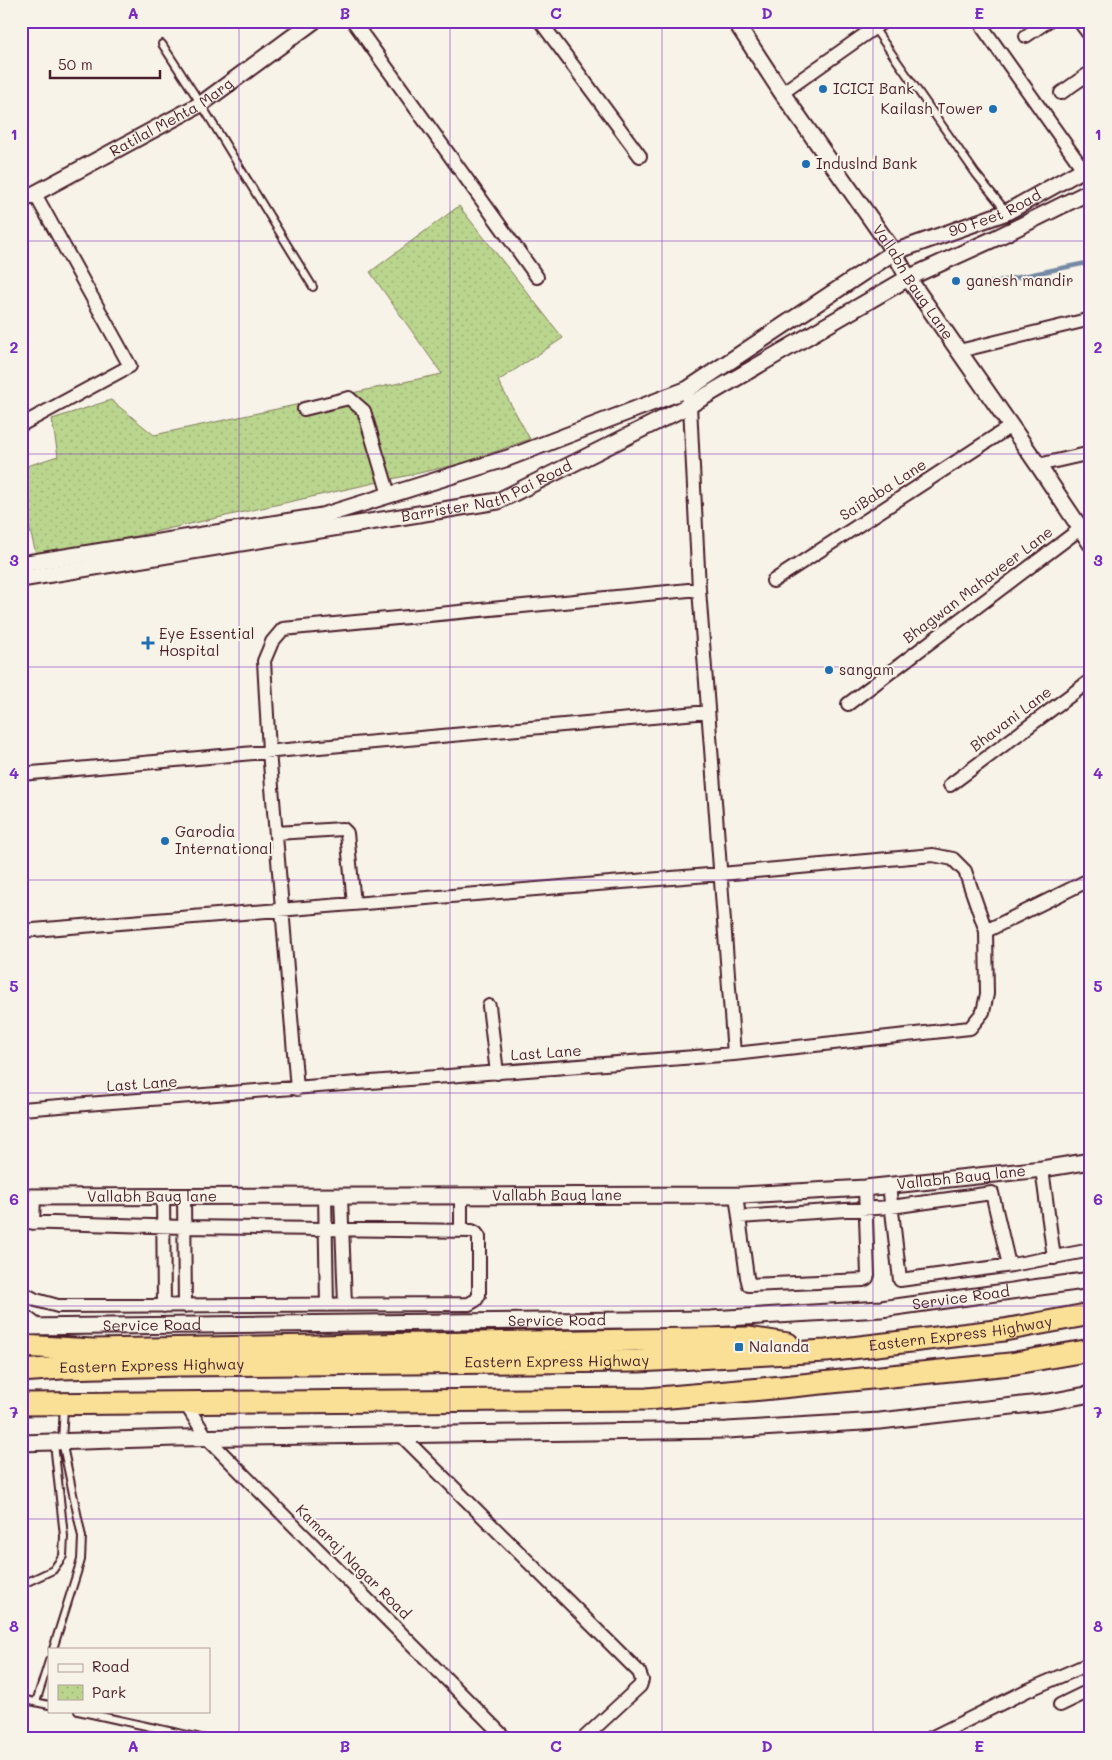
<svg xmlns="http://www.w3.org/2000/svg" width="1112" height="1760" font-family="Mali,sans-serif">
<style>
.park{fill:url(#park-dots);stroke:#827a5c}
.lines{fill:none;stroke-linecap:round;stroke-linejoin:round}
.stream{stroke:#7689a4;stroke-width:4.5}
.service-casing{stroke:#4a1f2b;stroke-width:10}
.minor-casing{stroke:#4a1f2b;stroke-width:16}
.tertiary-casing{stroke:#4a1f2b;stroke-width:19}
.trunk-casing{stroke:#4a1f2b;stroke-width:25}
.service{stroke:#f7f3e8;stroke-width:6}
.minor{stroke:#f7f3e8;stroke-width:12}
.tertiary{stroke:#f7f3e8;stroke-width:15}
.trunk{stroke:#fadf96;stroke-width:21}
.grid{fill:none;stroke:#7b2cbf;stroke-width:1;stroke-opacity:0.55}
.poi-dot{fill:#1f6fb2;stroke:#f7f3e8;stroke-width:2}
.labels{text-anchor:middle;stroke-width:4;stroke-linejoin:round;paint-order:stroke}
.poi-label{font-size:15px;fill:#4a1f2b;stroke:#f7f3e8;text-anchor:start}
.street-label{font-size:15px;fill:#4a1f2b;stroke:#f7f3e8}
.neatline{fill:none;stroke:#7b2cbf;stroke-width:2}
.grid-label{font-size:16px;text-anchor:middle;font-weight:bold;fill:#7b2cbf}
</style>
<defs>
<pattern id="park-dots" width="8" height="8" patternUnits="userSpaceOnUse" patternTransform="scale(1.25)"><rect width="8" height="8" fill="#bad58d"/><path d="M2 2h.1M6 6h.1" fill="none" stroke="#a1b67a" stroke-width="1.8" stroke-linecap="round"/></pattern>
</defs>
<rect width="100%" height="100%" fill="#f7f3e8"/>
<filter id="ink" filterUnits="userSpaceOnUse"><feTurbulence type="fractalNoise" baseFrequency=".02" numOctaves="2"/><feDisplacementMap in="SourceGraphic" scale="10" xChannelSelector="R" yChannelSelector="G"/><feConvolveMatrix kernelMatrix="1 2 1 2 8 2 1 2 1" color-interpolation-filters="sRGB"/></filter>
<g filter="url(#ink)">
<path class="park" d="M459,206L563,338L498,381L530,439L464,463L37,558L21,494V468L58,456L52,419L111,400L154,435L442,374L370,272Z"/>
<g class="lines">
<path class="stream" d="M990,283L1091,262"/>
<defs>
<path id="service" d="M874,28L976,174L1006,211
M162,44L201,104L313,287
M21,1585L53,1570L63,1556L64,1536L54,1443
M53,1649L81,1560L82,1537L62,1441L64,1407
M21,1699L49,1705
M36,1702L49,1661
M78,1711L205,1739"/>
<path id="minor" d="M353,21L537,277
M540,21L640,156
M1079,21L1091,37
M983,28L1083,169
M1026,36L1048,21
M782,93L884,21
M1061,93L1091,72
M959,351L1091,319
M687,396L690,405L699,589L734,1054
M304,409L349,398L364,411L389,495
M21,425L130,366L35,194
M1038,465L1091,453
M773,581L1011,426
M848,704L1080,529
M21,774L708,712
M950,785L1091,680
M276,833L343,829L347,833L354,904
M21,931L721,874L933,855L953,859L965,871L986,931L987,994L983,1012L970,1028L734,1054L21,1109
M986,931L1091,879
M489,1006L497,1073
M297,1089L269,751L264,661L272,642L283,629L699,589
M1042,1169L1054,1258
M889,1185L900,1280L1012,1265L1091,1250
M736,1195L747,1277L749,1285L863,1280L867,1278L868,1275L865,1188
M163,1196L164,1306
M184,1196L185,1306
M325,1196L327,1305
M341,1196L345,1305
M739,1217L891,1207L992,1193L1009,1265
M21,1222L184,1227L472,1231L476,1233L479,1237V1295L476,1300L469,1304L58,1306L36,1300L21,1292
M33,1223L34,1197
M461,1230V1196
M21,1313L38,1326
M185,1403L207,1438L506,1739
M400,1434L639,1672L642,1680L640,1686L583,1739
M1060,1705L1091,1690
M929,1739L1026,1691L1091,1663"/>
<g id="tertiary">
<path id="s1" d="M735,21L782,93L894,252L908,278L1038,465L1091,544"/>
<path id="s2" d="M21,201L201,104L314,21"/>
<path id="s3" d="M21,564L322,516L508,458L688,389L894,252L1007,212L1091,165"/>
<path id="s4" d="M21,579L498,501L690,405L908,278L998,237L1091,191"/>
<path id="s5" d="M21,1197L742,1195L865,1188L1042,1169L1091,1161"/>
<path id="s6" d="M21,1327L711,1319L881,1309L1091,1280"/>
<path d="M21,1443L176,1438L727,1430L880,1421L1049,1402L1091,1394"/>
</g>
<g id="trunk">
<path d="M21,1346L93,1350L748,1338L788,1344"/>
<path id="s7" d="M21,1371L62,1368L180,1365L638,1361L826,1351L1004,1330L1091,1314"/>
<path d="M21,1404L647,1399L762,1389L1010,1364L1091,1350"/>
</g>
</defs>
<use href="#service" class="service-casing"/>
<use href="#minor" class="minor-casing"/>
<use href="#tertiary" class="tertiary-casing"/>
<use href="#trunk" class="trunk-casing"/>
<use href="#service" class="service"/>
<use href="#minor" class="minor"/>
<use href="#tertiary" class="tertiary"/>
<use href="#trunk" class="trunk"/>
</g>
</g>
<path class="grid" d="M239,21V1739M450,21V1739M662,21V1739M873,21V1739M21,241H1091M21,454H1091M21,667H1091M21,880H1091M21,1093H1091M21,1306H1091M21,1519H1091"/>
<g class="poi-dot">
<circle cx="823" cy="89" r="5"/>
<circle cx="993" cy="109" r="5"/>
<circle cx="806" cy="164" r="5"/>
<circle cx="956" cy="281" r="5"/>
<path d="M145.5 635.5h5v5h5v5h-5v5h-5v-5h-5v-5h5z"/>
<circle cx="829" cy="670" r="5"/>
<circle cx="165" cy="841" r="5"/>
<rect x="734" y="1342" width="10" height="10" rx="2.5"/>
</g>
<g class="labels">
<g class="poi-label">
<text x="833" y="94">ICICI Bank</text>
<text x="983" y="114" text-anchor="end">Kailash Tower</text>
<text x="816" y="169">Induslnd Bank</text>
<text x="966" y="286">ganesh mandir</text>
<text x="159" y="639">Eye Essential<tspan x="159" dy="17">Hospital</tspan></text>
<text x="839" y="675">sangam</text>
<text x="175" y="837">Garodia<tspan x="175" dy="17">International</tspan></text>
<text x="749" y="1352">Nalanda</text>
</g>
<g class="street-label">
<text dy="5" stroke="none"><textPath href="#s2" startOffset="172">Ratilal Mehta Marg</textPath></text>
<text dy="5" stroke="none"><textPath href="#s3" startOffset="1048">90 Feet Road</textPath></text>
<text dy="5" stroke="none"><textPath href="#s1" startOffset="316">Vallabh Baug Lane</textPath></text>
<text dy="5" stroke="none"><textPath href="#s4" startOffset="475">Barrister Nath Pai Road</textPath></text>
<text transform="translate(883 490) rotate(-33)" y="5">SaiBaba Lane</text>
<text transform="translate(978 585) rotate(-37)" y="5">Bhagwan Mahaveer Lane</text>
<text transform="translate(1011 719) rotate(-37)" y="5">Bhavani Lane</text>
<text transform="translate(546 1053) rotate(-4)" y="5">Last Lane</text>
<text transform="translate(142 1084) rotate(-4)" y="5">Last Lane</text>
<text dy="5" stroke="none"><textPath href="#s5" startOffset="941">Vallabh Baug lane</textPath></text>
<text dy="5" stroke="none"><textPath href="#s5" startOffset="131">Vallabh Baug lane</textPath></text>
<text dy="5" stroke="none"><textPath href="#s5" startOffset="536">Vallabh Baug lane</textPath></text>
<text dy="5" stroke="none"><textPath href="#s6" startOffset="941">Service Road</textPath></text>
<text dy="5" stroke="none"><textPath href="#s6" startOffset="536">Service Road</textPath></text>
<text dy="5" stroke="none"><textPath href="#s6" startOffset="131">Service Road</textPath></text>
<text dy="5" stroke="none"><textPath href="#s7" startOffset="941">Eastern Express Highway</textPath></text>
<text dy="5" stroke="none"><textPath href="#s7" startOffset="536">Eastern Express Highway</textPath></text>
<text dy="5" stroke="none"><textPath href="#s7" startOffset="131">Eastern Express Highway</textPath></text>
<text transform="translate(353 1562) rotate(45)" y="5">Kamaraj Nagar Road</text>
</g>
</g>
<rect width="1112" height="1760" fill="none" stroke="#f7f3e8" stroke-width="55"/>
<rect x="48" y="1648" width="162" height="65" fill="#f7f3e8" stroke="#b29e9c"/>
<rect x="58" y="1664" width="25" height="8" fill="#f7f3e8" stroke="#b29e9c"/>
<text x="92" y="1672" font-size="15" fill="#4a1f2b">Road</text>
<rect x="58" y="1685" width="25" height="15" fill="url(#park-dots)" stroke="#b29e9c"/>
<text x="92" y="1698" font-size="15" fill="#4a1f2b">Park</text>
<path d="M50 70v8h110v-8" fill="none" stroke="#4a1f2b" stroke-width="2.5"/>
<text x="58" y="70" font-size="15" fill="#4a1f2b" stroke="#f7f3e8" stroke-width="4" paint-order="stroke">50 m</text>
<rect x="28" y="28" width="1056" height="1704" class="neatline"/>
<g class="grid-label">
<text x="133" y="19">A</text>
<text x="345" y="19">B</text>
<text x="556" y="19">C</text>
<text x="767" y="19">D</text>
<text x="979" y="19">E</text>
<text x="14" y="140">1</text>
<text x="1098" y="140">1</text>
<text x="14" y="353">2</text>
<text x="1098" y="353">2</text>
<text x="14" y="566">3</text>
<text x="1098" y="566">3</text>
<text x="14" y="779">4</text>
<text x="1098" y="779">4</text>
<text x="14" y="992">5</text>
<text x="1098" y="992">5</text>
<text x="14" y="1205">6</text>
<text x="1098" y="1205">6</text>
<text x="14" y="1418">7</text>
<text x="1098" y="1418">7</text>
<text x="14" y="1632">8</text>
<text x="1098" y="1632">8</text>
<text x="133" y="1752">A</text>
<text x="345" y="1752">B</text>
<text x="556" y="1752">C</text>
<text x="767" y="1752">D</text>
<text x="979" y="1752">E</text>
</g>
</svg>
